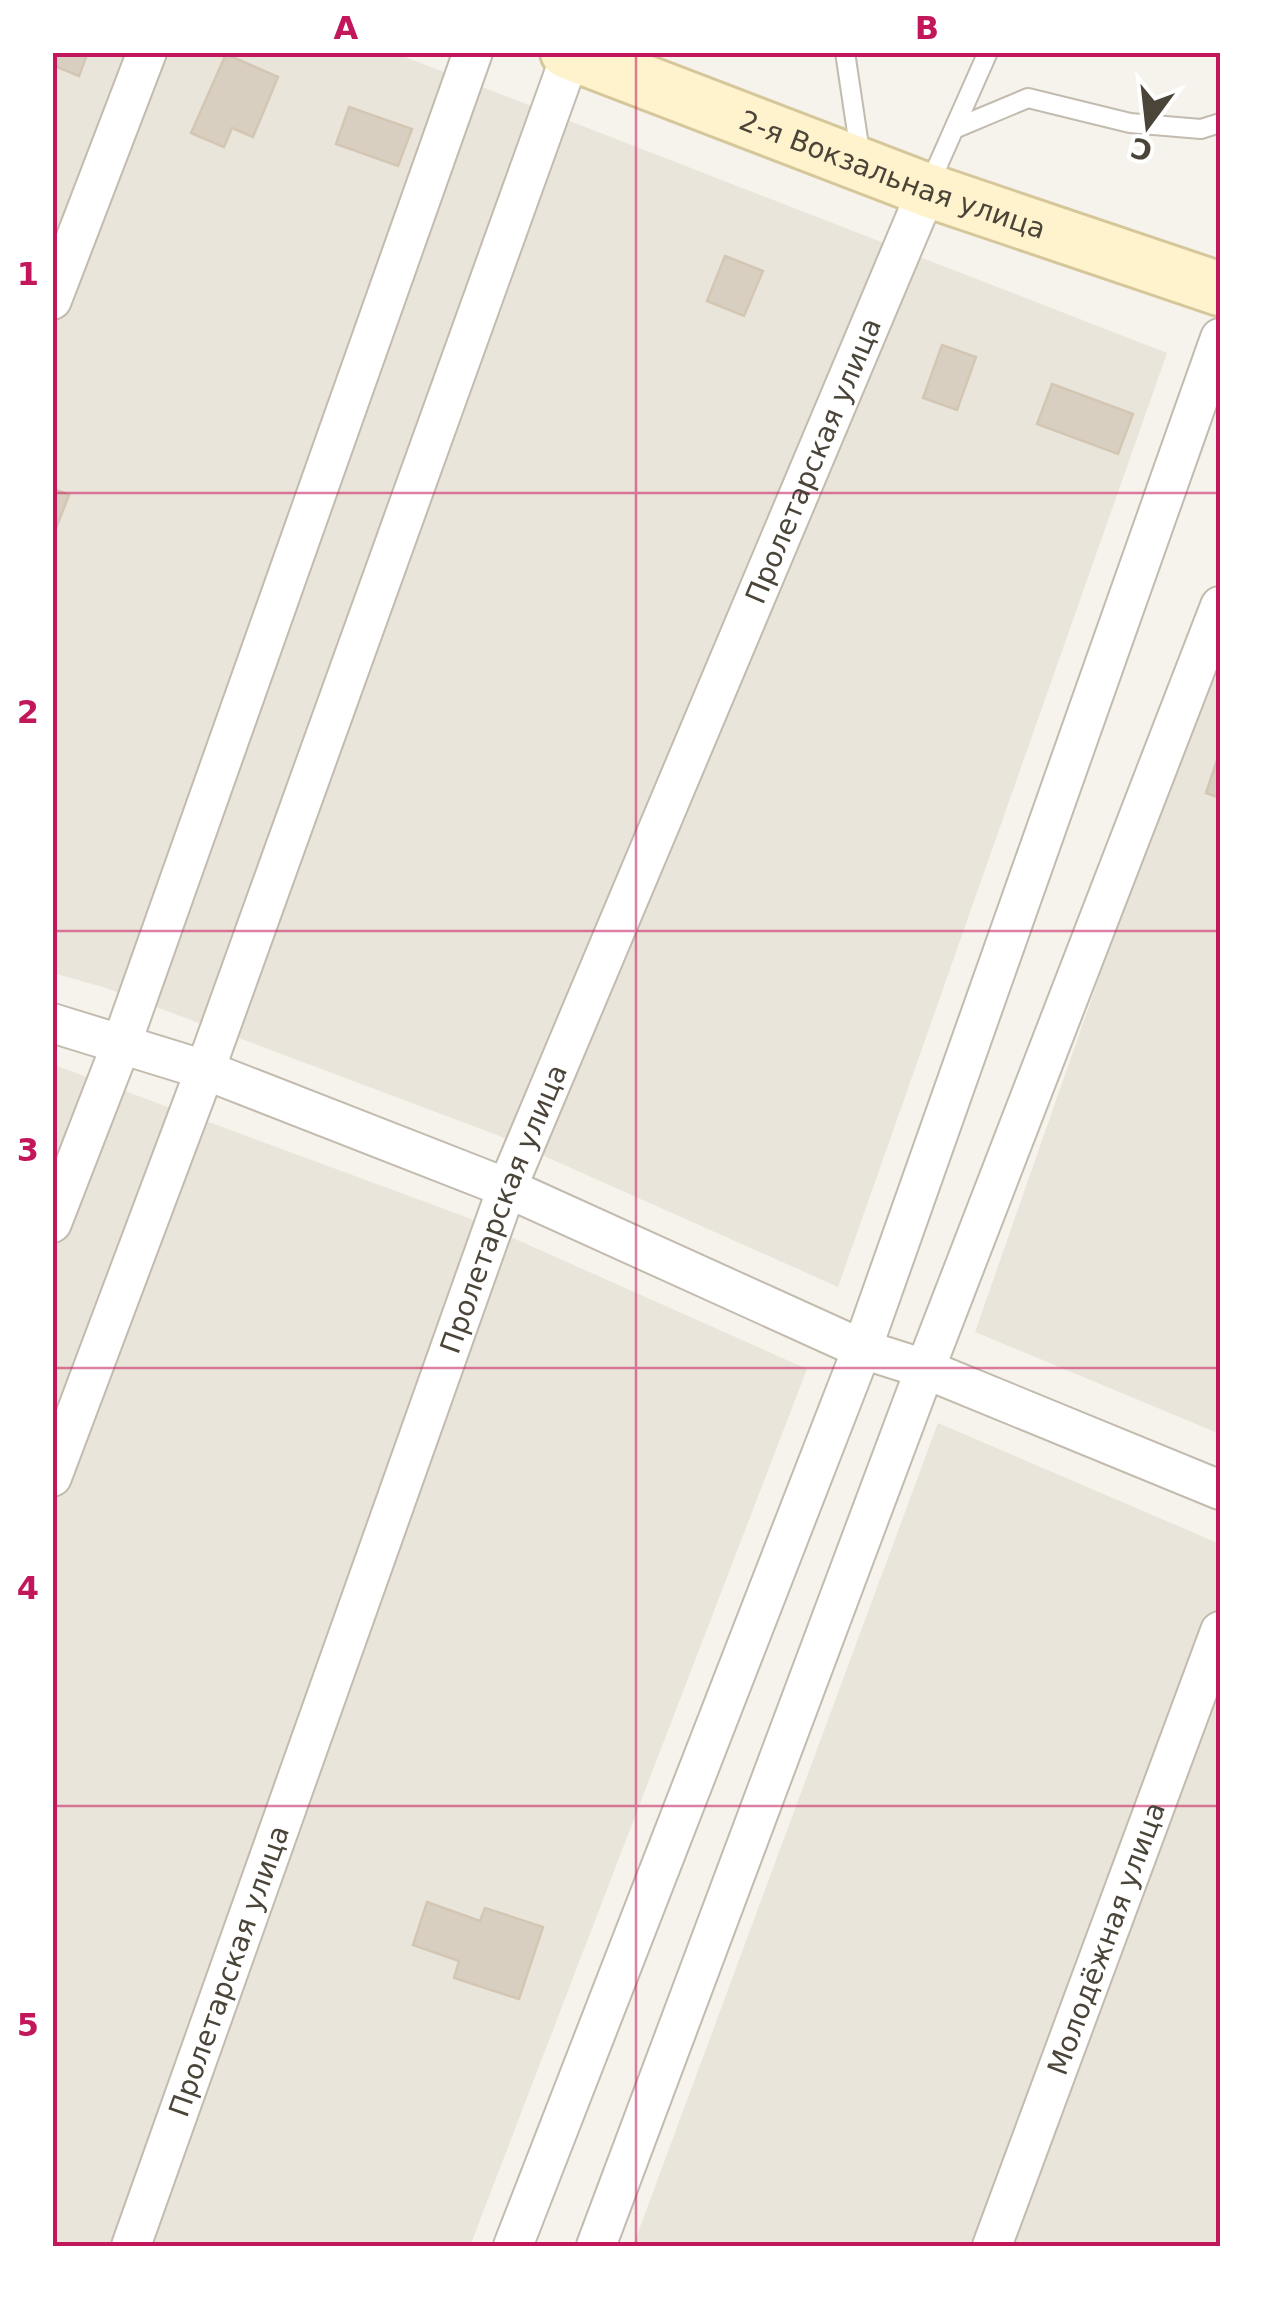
<svg xmlns="http://www.w3.org/2000/svg" width="1273" height="2299" font-family="'DejaVu Sans',sans-serif">
<style>
.residential{fill:#eae5da}
.building{fill:#d8cfc1;stroke:#d3c7b4;stroke-width:2.5}
.lines{fill:none;stroke-linecap:round;stroke-linejoin:round}
.lane-casing{stroke:#c2bbae;stroke-width:22}
.street-casing{stroke:#c2bbae;stroke-width:42}
.secondary-casing{stroke:#d6c79b;stroke-width:58}
.lane{stroke:#fff;stroke-width:18}
.street{stroke:#fff;stroke-width:38}
.secondary{stroke:#fff3cd;stroke-width:52}
.grid{fill:none;stroke:#c2185b;stroke-width:2.5;stroke-opacity:0.55}
.labels{text-anchor:middle;stroke-width:8;stroke-linejoin:round;paint-order:stroke}
.street-label{font-size:28px;fill:#4b4439;stroke:#fff}
.neatline{fill:none;stroke:#c2185b;stroke-width:4}
.grid-label{font-size:32px;text-anchor:middle;font-weight:bold;fill:#c2185b}
</style>
<rect width="100%" height="100%" fill="#f6f3ec"/>
<path class="residential" d="M52,53H395L1167,353L838,1287L497,1135L103,987L53,973Z
M1220,632V1434L975,1332Z
M52,1064L466,1217L807,1369L470,2246H53Z
M938,1423L1220,1544V2246H633Z"/>
<path class="building" d="M52,52H88L79,76L52,65Z
M226,54L278,77L253,137L232,128L224,147L191,133Z
M349,107L412,129L398,166L336,144Z
M725,256L763,271L744,316L707,301Z
M942,345L976,357L957,410L923,398Z
M1052,384L1133,414L1118,454L1037,424Z
M52,488L69,495L56,528L52,527Z
M1220,751V798L1206,793Z
M427,1902L480,1921L485,1908L543,1927L519,1999L454,1978L459,1961L413,1945Z"/>
<g class="lines">
<defs>
<path id="lane" d="M845,52L861,159
M954,129L1028,98L1130,123L1201,129L1220,123
M929,185L988,52"/>
<g id="street">
<path d="M52,300L147,52"/>
<path d="M52,1023L205,1070L507,1188L862,1349L925,1369L1220,1490"/>
<path d="M52,1223L121,1045L473,52"/>
<path d="M52,1477L205,1070L571,54"/>
<path id="s1" d="M131,2246L507,1188L927,190"/>
<path d="M513,2246L862,1349L1220,338"/>
<path d="M596,2246L925,1369L1220,606"/>
<path id="s2" d="M992,2246L1220,1631"/>
</g>
<g id="secondary">
<path id="s3" d="M567,52L927,190L1220,289"/>
</g>
</defs>
<use href="#lane" class="lane-casing"/>
<use href="#street" class="street-casing"/>
<use href="#secondary" class="secondary-casing"/>
<use href="#lane" class="lane"/>
<use href="#street" class="street"/>
<use href="#secondary" class="secondary"/>
</g>
<path class="grid" d="M636,52V2246M52,493H1220M52,931H1220M52,1368H1220M52,1806H1220"/>
<g class="labels">
<g class="street-label">
<text dy="10" stroke="none"><textPath href="#s3" startOffset="348">2-я Вокзальная улица</textPath></text>
<text dy="10" stroke="none"><textPath href="#s1" startOffset="1912">Пролетарская улица</textPath></text>
<text dy="10" stroke="none"><textPath href="#s1" startOffset="1102">Пролетарская улица</textPath></text>
<text dy="10" stroke="none"><textPath href="#s2" startOffset="328">Молодёжная улица</textPath></text>
<text dy="10" stroke="none"><textPath href="#s1" startOffset="292">Пролетарская улица</textPath></text>
</g>
</g>
<rect width="1273" height="2299" fill="none" stroke="#ffffff" stroke-width="110"/>
<g transform="translate(1148 125) rotate(195)" stroke="#ffffff" stroke-width="8" paint-order="stroke">
<path d="M0-8L18 38L0 25L-18 38Z" fill="#4b4439"/>
<text y="-15" font-size="28" font-weight="bold" text-anchor="middle" fill="#4b4439">С</text>
</g>
<rect x="55" y="55" width="1163" height="2189" class="neatline"/>
<g class="grid-label">
<text x="346" y="39">A</text>
<text x="927" y="39">B</text>
<text x="28" y="285">1</text>
<text x="28" y="723">2</text>
<text x="28" y="1161">3</text>
<text x="28" y="1599">4</text>
<text x="28" y="2036">5</text>
</g>
</svg>
